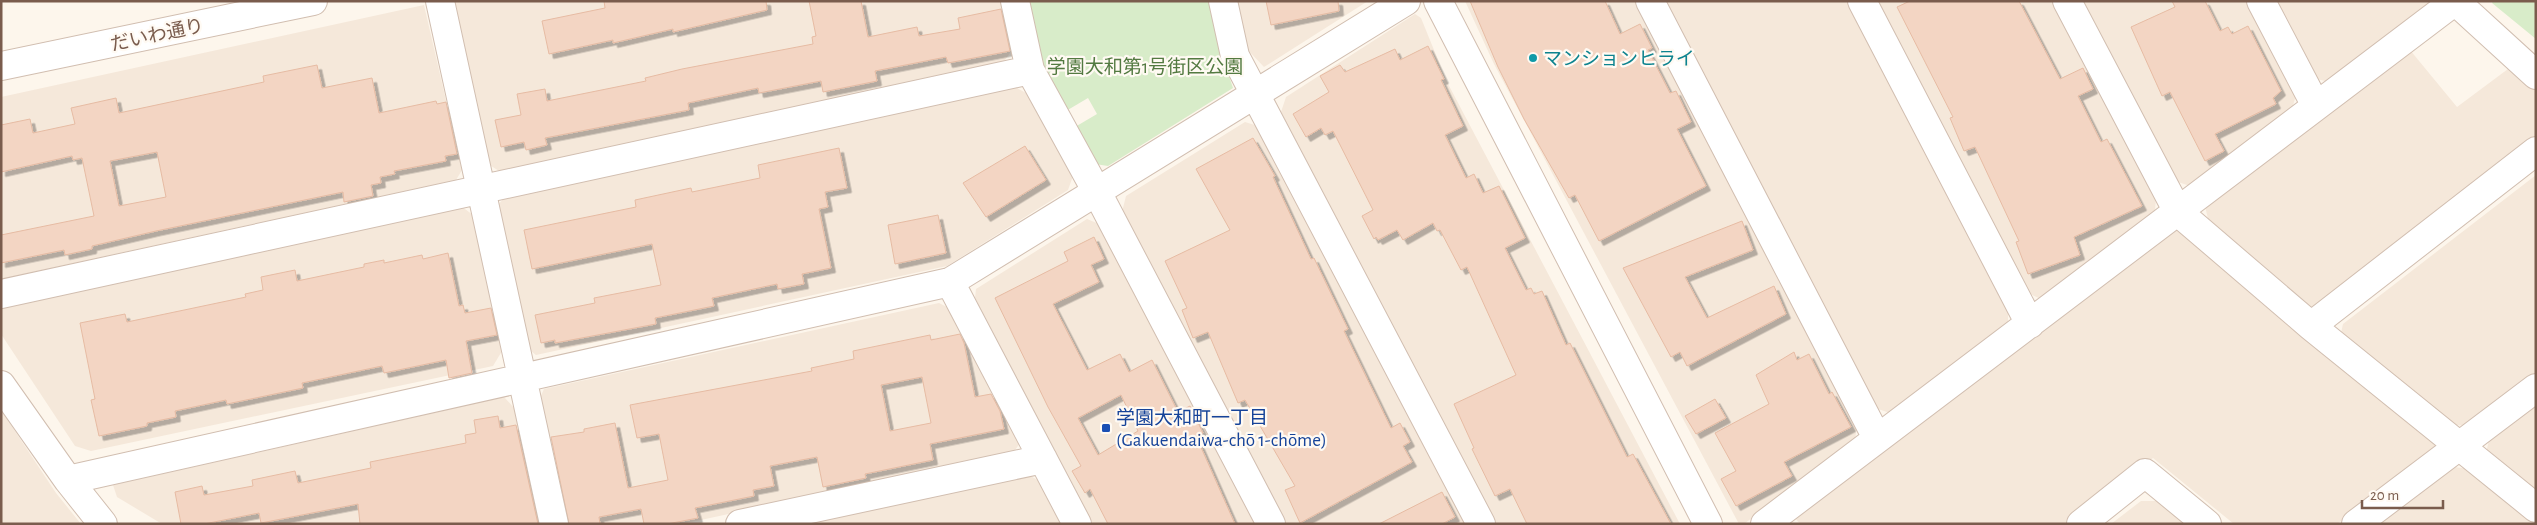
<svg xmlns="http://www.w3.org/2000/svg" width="2537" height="525" font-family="'Alegreya Sans','Noto Sans JP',sans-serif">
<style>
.residential{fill:#f5e8da}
.green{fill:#d8ecc9}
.building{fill:#f3d5c3;stroke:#e6bba3;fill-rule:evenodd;filter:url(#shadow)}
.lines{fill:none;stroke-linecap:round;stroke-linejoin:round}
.minor-casing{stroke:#d1beb0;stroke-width:30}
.minor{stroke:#fff;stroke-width:28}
.culture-dot{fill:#0f9aa8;stroke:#fffaf3;stroke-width:2}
.transit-dot{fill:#1a4fb4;stroke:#fffaf3;stroke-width:2}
.labels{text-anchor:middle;stroke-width:4.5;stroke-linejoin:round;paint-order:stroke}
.street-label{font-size:19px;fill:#7a5c4d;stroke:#fffaf3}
.culture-label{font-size:19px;fill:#0d838f;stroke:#fffaf3;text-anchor:start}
.park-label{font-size:19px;fill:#537a41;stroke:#fffaf3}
.transit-label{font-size:19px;fill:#164399;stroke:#fffaf3;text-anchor:start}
</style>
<defs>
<filter id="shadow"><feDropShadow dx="4.5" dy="4.5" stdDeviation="0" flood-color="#0004"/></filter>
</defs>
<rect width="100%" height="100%" fill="#fdf6ec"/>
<path class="residential" d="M455,1H1002L1012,50L1003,63L499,171L488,164Z
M1236,1H1368L1264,67L1246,48Z
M1465,1H1635L1857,427L1855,439L1744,524H1739L1494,64Z
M1665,1H1847L2008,311V323L1890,413L1878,409Z
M1876,1H2052L2156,199L2155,210L2041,299L2030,294Z
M2083,1H2246L2296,95L2292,109L2190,186L2178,182Z
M2276,1H2432L2329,82L2317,79Z
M424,5L462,170L456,180L1,279V97Z
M1415,14L1421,18L1447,82L1680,524H1496L1281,112L1286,97Z
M2410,50L2457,107L2512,66L2536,85V145L2325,306L2312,307L2208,219L2205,206Z
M1015,87L1026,93L1073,176L1068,190L947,266L536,355L527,348L497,206L505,197Z
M1245,122L1258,126L1466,524H1285L1122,212L1126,196Z
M2536,175V376L2470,426L2455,425L2341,333L2343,324Z
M461,206L473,215L502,351L493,366L91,451L75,446L1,334V306Z
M1087,219L1099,224L1256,524H1093L975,298L976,289Z
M2170,230H2182L2435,440V450L2337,524H2234L2153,458L2067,524H1800L1795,518Z
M939,303L951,309L1020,443L1013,453L682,524H567L540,398L544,389Z
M504,397L516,410L540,524H162L117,497L113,485Z
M2536,405V493L2486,453L2489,440Z
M1,410L56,493L81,524H1Z
M2454,467L2469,469L2536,524H2378Z
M1029,475L1041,482L1062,524H803Z
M2141,501H2166L2194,524H2111Z"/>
<path class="green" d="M1028,1H1211L1222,55L1233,88L1108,166L1095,164L1075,127L1097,114L1088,98L1066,111L1043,71Z
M2493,1H2536V39L2492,3Z"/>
<path class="building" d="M604,1H766L767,10L673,32V29L613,43V40L549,54L542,21L605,8Z
M809,1H861L868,37L917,27L919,36L960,29L958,18L1001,9L1010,51L948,63L946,57L875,71L877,81L823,92L821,81L759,93L758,88L688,103L689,110L545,138L547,145L526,150L524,142L501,147L495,120L521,115L517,94L545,89L547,101L646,81L645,78L682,69L813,44L812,37L816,36Z
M1266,1H1338L1339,11L1271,25Z
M1470,1H1605L1620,34L1640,24L1652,48L1648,50L1670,93L1676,91L1691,122L1677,129L1706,186L1599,241L1575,195L1569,198L1524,119L1498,67Z
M1910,1H2019L2060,79L2083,68L2093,89L2078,96L2101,142L2107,139L2142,206L2074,237L2080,255L2028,274L2016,242L2019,241L1975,147L1964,151L1950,118L1953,117L1897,7Z
M2172,1H2205L2220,31L2228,27L2232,34L2248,26L2281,91L2273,98L2276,104L2215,134L2224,151L2205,161L2170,92L2162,96L2131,27L2175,7Z
M1428,46L1444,79L1441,80L1463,126L1445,135L1466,178L1474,174L1483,193L1499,186L1525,238L1505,248L1526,290L1531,288L1534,294L1542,291L1566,345L1570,343L1627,457L1633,454L1671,524H1527L1510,489L1495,496L1472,449L1474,448L1454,404L1516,375L1467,267L1461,270L1440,230L1437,231L1433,223L1403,240L1397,230L1378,240L1376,237L1374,239L1362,216L1373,210L1333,131L1325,135L1321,128L1306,137L1293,114L1329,92L1320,76L1340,65L1345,72L1395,49L1400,60Z
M317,65L322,88L372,78L379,113L436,101L437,104L446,102L457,154L445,156L446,161L394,171L395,174L380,177L381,183L371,185L373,196L344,202L343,192L156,231L92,246V249L65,255L64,250L1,263V235L94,216L82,158L73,160L72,156L1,172V125L30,119L33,133L75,124L71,108L116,98L119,113L264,82L263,76ZM157,152L166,197L119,206L110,161Z
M1253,138L1275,176L1273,177L1311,259L1314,258L1348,329L1344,331L1391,428L1400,423L1410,442L1403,446L1412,462L1300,523L1285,490L1295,486L1245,400L1238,403L1208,332L1193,338L1182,310L1187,308L1165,261L1230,230L1196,169Z
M1025,146L1046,180L986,217L963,183Z
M839,148L847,188L825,192L828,207L819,209L831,268L802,274L804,284L778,289L777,284L712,298L714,306L655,318L656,324L555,343V340L541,343L535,315L595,303L594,298L661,285L652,244L532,269L524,230L636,207L635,200L691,188L692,192L760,178L758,165Z
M938,215L946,253L895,264L888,225Z
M1742,221L1753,250L1685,277L1707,318L1774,286L1786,314L1687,366L1680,352L1671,357L1623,268Z
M1094,237L1104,259L1091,265L1099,282L1053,304L1087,370L1120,354L1129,372L1152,360L1178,412L1190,406L1203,433L1196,436L1235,524H1108L1090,489L1085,493L1072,471L1081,466L1048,407L995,298L1068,261L1064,252ZM1121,395L1138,431L1098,455L1078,418Z
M448,253L459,306L463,305L465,313L491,308L497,335L466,341L472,373L449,378L446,360L384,373L382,366L302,383L303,388L227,404L226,400L175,411L176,417L147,423V426L99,436L91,400L95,399L80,323L125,314L127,322L246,297L245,294L263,290L261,277L295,270L297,281L364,267V264L384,260V263L422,255L423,259Z
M960,334L964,343L975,397L991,394L1000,411L1004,429L930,444L933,460L865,474L866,478L823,487L817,457L770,466L774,486L753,490L754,496L695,508L698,518L667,524H644L641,509L599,517L600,524H569L551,437L584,432V429L615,423L628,488L668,480L659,434L637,438L630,405L812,371L811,368L854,359L853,351L930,335L931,340ZM922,377L931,423L890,431L881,385Z
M1794,352L1797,360L1809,354L1829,394L1832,392L1851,427L1784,462L1792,476L1736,506L1721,479L1736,471L1715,433L1769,404L1756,375Z
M1715,399L1726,418L1696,434L1685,416Z
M498,416L500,428L516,425L538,524H360L358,504L261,523L259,513L204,524H181L175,492L202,486L204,495L253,486L252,480L295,471L298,483L371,468L370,462L466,443L465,435L476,433L474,420Z
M1442,492L1455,517L1442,524H1379Z"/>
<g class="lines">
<defs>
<path id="minor" d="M440,1L554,524
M1015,1L1030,70L1097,192L1271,524
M1223,1L1235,56L1481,524
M1438,1L1708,524
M1650,1L1877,438
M1862,1L2030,324
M2067,1L2178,212L2311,326L2536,508
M2261,1L2316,106
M2455,1L2536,75
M1,66L313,1
M950,282L1077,524
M1,294L1030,70
M2311,326L2536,151
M1,385L68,480L103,524
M68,480L950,282L1406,1
M740,524L1043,459
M1765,524L2455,1
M2081,524L2145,473L2207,524
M2356,524L2536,388"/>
</defs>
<use href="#minor" class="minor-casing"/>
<use href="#minor" class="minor"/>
</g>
<circle class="culture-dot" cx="1533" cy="58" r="5"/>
<rect class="transit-dot" x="1101" y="423" width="10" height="10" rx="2.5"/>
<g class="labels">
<g class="street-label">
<text transform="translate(157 34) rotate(-12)" y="7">だいわ通り</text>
</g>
<g class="culture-label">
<text x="1543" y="65">マンションヒライ</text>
</g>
<g class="park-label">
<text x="1145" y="73">学園大和第1号街区公園</text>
</g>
<g class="transit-label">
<text x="1116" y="424">学園大和町一丁目<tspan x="1116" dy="22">(Gakuendaiwa-chō 1-chōme)</tspan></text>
</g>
</g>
<rect width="2537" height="525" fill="none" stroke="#7a5c4d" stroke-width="5"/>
<path d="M2362 500v8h81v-8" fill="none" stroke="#7a5c4d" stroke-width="2.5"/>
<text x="2370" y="500" font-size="15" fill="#7a5c4d" stroke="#fffaf3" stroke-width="4" paint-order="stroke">20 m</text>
</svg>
